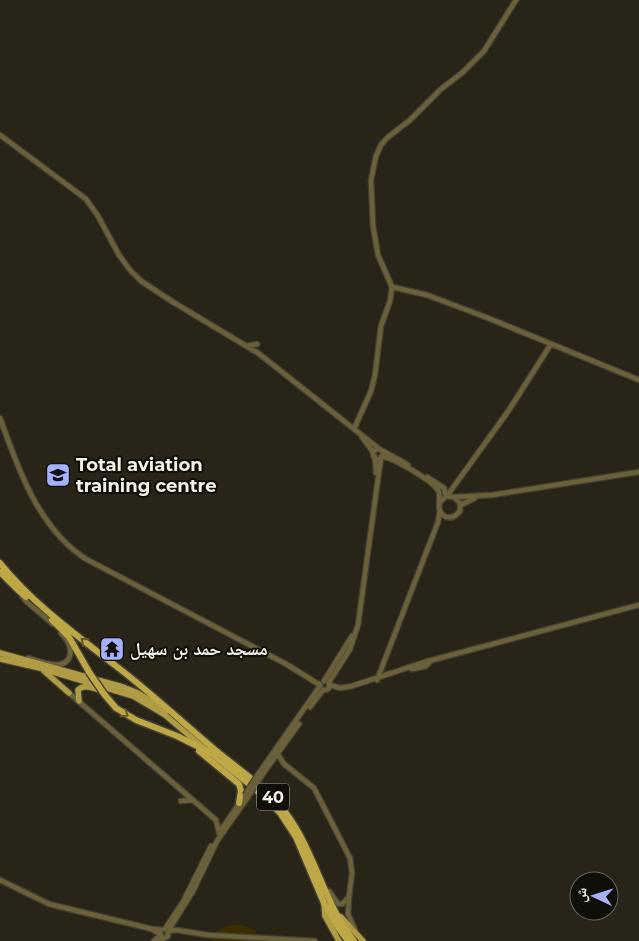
<svg xmlns="http://www.w3.org/2000/svg" width="639" height="941" font-family="Montserrat,'Noto Naskh Arabic',sans-serif">
<style>
.green{fill:#382e00}
.lines{fill:none;stroke-linecap:round;stroke-linejoin:round}
.tertiary-casing{stroke:#444134;stroke-width:7}
.primary-casing{stroke:#444134;stroke-width:8}
.trunk-casing{stroke:#444134;stroke-width:9}
.tertiary{stroke:#6a6039;stroke-width:4.5}
.primary{stroke:#b09c44;stroke-width:5.5}
.trunk{stroke:#bea846;stroke-width:6}
.tertiary-bridge-casing{stroke:#444134;stroke-width:7;stroke-linecap:butt}
.trunk-bridge-casing{stroke:#444134;stroke-width:9;stroke-linecap:butt}
.tertiary-bridge{stroke:#6a6039;stroke-width:4.5}
.trunk-bridge{stroke:#bea846;stroke-width:6}
.oneway{stroke:#665b27}
.labels{text-anchor:middle;stroke-width:4;stroke-linejoin:round;paint-order:stroke}
.shield{fill:#0f0e08;stroke:#aeaca4;stroke-width:1}
.shield-label{font-size:16px;font-weight:bold;fill:#f2f0e7}
.poi-label{font-size:18px;font-weight:bold;fill:#f2f0e7;stroke:#0f0e08;text-anchor:start}
</style>
<rect width="100%" height="100%" fill="#282417"/>
<path class="green" d="M239,924L253,929L263,941H209C214,939 210,941 213,936C219,927 230,925 239,924Z"/>
<g class="lines">
<defs>
<path id="tertiary" d="M0,135L86,199L98,216L119,255L130,270L141,281L173,302L258,353L378,448
M392,287L427,295L488,318L639,380
M247,346L257,344
M0,418C18,469 39,529 86,559L286,664L320,685
M354,429L371,391L375,375L381,326L390,301L392,287L378,255L373,226L371,180L376,156L381,145L387,138L410,120L440,90L463,72L484,51L516,0
M362,437L373,452
M373 454a5 5 0 1 1 10 0a5 5 0 1 1-10 0Z
M383,451L408,465
M375,457L376,473
M382,457C393,457 435,482 439,492C441,500 436,509 443,515C449,520 455,517 460,511V503L454,497L446,496L440,502
M427,477L444,488L446,496
M447,496L509,410L551,344
M455,497L492,495L639,472
M461,505L475,498
M22,596L27,602L53,624
M28,658C39,661 66,673 70,655C72,646 67,639 61,633
M412,669L426,666L430,662
M377,680L438,522L440,511
M324,681L352,636
M330,685L340,688L352,686L425,662L639,605
M323,690H326L329,688V682L350,649L358,625L381,457
M69,693L216,820L219,832
M310,707L323,690
M277,753L284,764L314,788L350,858L352,873L349,897L348,914L355,930
M259,773L320,686
M262,775L299,724
M181,801L192,800
M219,833L245,795
M0,880L49,904L152,929L162,930
M329,891L338,904H342L348,898
M165,929L183,902L211,846
M153,930L160,934
M168,931L176,930L208,935L315,941
M154,941L161,935
M160,941L168,936V931L193,891L217,841L248,797"/>
<path id="primary" d="M0,653L123,687L138,693L167,711
M0,659L40,668L133,696L165,715L205,749
M44,671L69,693
M79,701L78,690C84,683 95,689 103,691
M324,903L325,916L339,941
M341,917L363,941"/>
<path id="trunk" d="M0,563C32,603 75,634 116,666C150,692 181,721 214,749C233,765 254,779 272,797C313,837 319,897 354,941
M0,572L18,590L26,597
M52,620L69,637L89,672
M104,694L116,708L136,720L177,736L211,753L265,797L281,814L296,837L324,903L337,926L348,941
M199,751L239,784L241,791L239,803"/>
</defs>
<use href="#tertiary" class="tertiary-casing"/>
<use href="#primary" class="primary-casing"/>
<use href="#trunk" class="trunk-casing"/>
<use href="#tertiary" class="tertiary"/>
<use href="#primary" class="primary"/>
<use href="#trunk" class="trunk"/>
<defs>
<path id="tertiary-bridge" d="M245,795L259,773
M248,797L262,775"/>
<path id="trunk-bridge" d="M89,672L104,694"/>
</defs>
<use href="#tertiary-bridge" class="tertiary-bridge-casing"/>
<use href="#trunk-bridge" class="trunk-bridge-casing"/>
<use href="#tertiary-bridge" class="tertiary-bridge"/>
<use href="#trunk-bridge" class="trunk-bridge"/>
</g>
<defs><path id="oneway-chevron" d="M-2-3.5L2.5 0L-2 3.5" fill="none" stroke-width="1.6" stroke-linecap="round" stroke-linejoin="round" transform="scale(1.25)"/></defs>
<g class="oneway">
<use href="#oneway-chevron" transform="translate(84 641) rotate(-141)"/>
<use href="#oneway-chevron" transform="translate(125 714) rotate(33)"/>
</g>
<defs>
<symbol id="university-square" viewBox="-11 -11 22 22"><rect x="-9" y="-9" width="18" height="18" rx="4" fill="#a5b1fc" stroke="#0f0e08"/><path d="M0-5L7-2L0 1L-7-2ZM-4 1L0 2.5L4 1V4Q0 6-4 4Z" fill="#111"/></symbol>
<symbol id="temple-square" viewBox="-11 -11 22 22"><rect x="-9" y="-9" width="18" height="18" rx="4" fill="#a5b1fc" stroke="#0f0e08"/><path d="M0-6L5-2H3V0L6.5 2.5H4V6H1.5V3h-3V6H-4V2.5H-6.5L-3 0V-2H-5Z" fill="#111"/></symbol>
</defs>
<g fill-rule="evenodd">
<use href="#university-square" x="44" y="461" width="28" height="28"/>
<use href="#temple-square" x="98" y="635" width="28" height="28"/>
</g>
<g class="labels">
<rect class="shield" x="257" y="783.5" width="32" height="27" rx="4"/>
<g class="shield-label">
<text x="273" y="803">40</text>
</g>
<g class="poi-label">
<text x="76" y="471">Total aviation<tspan x="76" dy="21">training centre</tspan></text>
<text x="130" y="655">مسجد حمد بن سهيل</text>
</g>
</g>
<g transform="translate(594 896) rotate(274)"><circle r="24" fill="#0f0e08" stroke="#6a6861"/>
<path d="M0-4L9 19L0 12L-9 19Z" fill="#a5b1fc"/>
<text y="-8" font-size="14" font-weight="bold" text-anchor="middle" fill="#f2f0e7">ش</text>
</g>
</svg>
